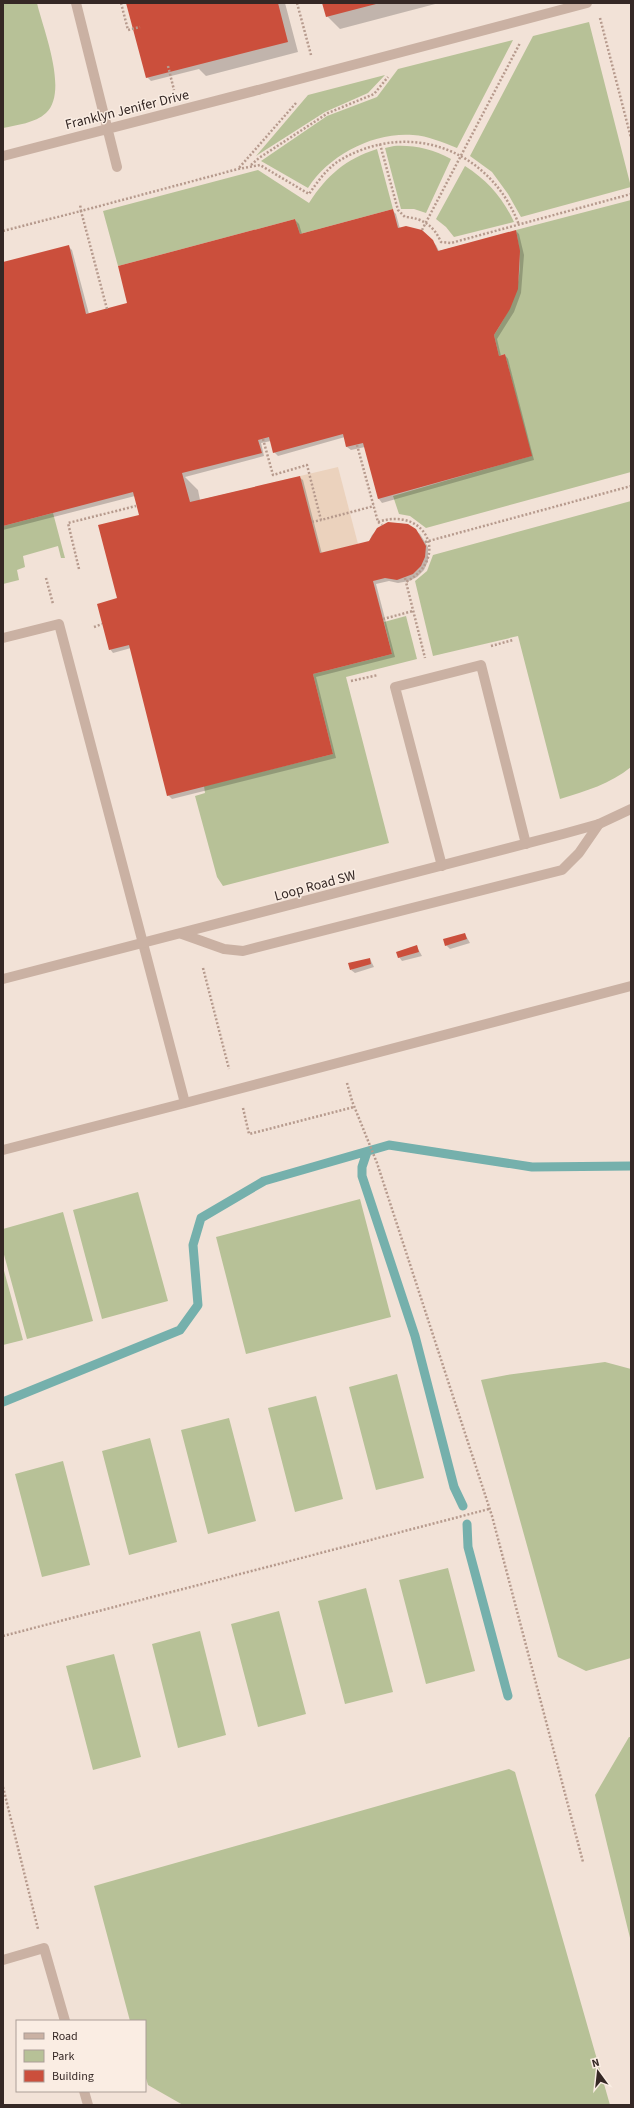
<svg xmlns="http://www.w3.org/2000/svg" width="634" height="2108" font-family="'Source Sans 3',sans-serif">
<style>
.green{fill:#b7c197}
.plaza{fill:#ebd2bd}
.shadow{fill:#0003}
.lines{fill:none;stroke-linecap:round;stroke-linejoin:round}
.stream{stroke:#75b0ac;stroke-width:9}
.building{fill:#cb4f3c}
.path{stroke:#b69a8d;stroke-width:2.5;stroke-dasharray:2 2;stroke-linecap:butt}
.service{stroke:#cab1a3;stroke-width:10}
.pedestrian{stroke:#cab1a3;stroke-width:10}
.minor{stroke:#cab1a3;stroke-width:10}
.labels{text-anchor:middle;stroke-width:3;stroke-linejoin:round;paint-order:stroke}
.street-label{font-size:14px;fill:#352825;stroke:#faede3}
</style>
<rect width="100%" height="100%" fill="#f2e2d7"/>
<path class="green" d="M3,3H37C43,29 69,92 46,113C35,123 17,125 3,128Z
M589,22L631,187L521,217L508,194L492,172L470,156L533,36Z
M513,40L457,148C442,142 428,136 413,135C373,132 329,155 308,188L261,161L327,116L377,97L398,69Z
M385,75L368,93L325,112L256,156L308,95Z
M394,146C415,145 432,149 451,159L426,213L414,209H401L385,148Z
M377,149L393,209L300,234L295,219L118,266L103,211L258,170L309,203C327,175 346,159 377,149Z
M465,166C487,180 503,198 514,222L454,237L446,227L436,219Z
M631,200V472L426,528L410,516L399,514L393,496L531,456L505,354L499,356L494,335C518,297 525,275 516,230Z
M631,501V767C610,784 586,791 560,799L518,636L433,656L415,581L427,571L433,555Z
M53,513L65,558H61L58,546L23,556L25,567L17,570L19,580L3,584V526Z
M406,616L417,659L346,677L389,843L223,886L217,877L195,796L205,793L204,786L333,754L313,674L392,654L384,622Z
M138,1192L168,1301L102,1319L73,1210Z
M360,1199L391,1317L246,1354L216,1237Z
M63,1212L93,1321L27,1339L3,1251V1229Z
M3,1267L23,1340L3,1345Z
M605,1362L631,1369V1658L586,1671L558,1657L481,1380L507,1375Z
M397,1374L424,1478L376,1490L349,1387Z
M316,1396L343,1499L295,1512L268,1408Z
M229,1418L256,1521L208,1534L181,1430Z
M150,1438L177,1542L129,1555L102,1451Z
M63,1461L90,1565L42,1577L15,1474Z
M448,1568L475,1671L426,1684L399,1580Z
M366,1588L393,1692L345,1704L318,1601Z
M279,1611L306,1714L258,1727L231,1624Z
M200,1631L226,1735L178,1748L152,1644Z
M114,1654L141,1757L93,1770L66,1666Z
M629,1737H631V1942L595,1795Z
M509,1769L515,1772L610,2105H183L148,2085L145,2075V2021H130L94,1886Z"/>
<path class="plaza" d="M338,467L358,544L282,563L262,485Z"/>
<path class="shadow" d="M127,3H285L298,52L206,76L199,69L151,81L147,77Z
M323,3H439L340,29L327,16Z
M392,210L396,214L400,229L421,231L436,245L439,251L516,231L519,234L524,255L521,293L514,312L497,339L501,356L505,355L508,359L534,460L382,503L379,499L365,447L351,450L347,447L345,437L278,456L274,452L271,441L261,443L264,456L185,477L198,490L200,500L299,477L303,480L322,554L369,542L372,535L382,526L399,523L408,525L420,534L428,547V561L424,570L417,577L409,581L398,583L389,581L376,584L395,657L316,677L336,758L172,799L168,795L131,648L113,653L110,649L118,599L140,515L135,496L3,530V263L69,247L72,250L89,314L128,304L295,220L299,224L302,234Z
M465,934L470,943L450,949L446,945Z
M417,947L422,956L402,961L399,957Z
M370,959L374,967L355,973L351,970Z"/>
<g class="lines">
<path class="stream" d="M367,1152L362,1167V1176L415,1336L454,1487L463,1506
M3,1402L180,1330L198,1305L193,1245L201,1218L264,1181L389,1145L532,1167L631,1166
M467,1524L468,1547L508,1696"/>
</g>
<path class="building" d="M126,3H278L288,42L146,78Z
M322,3H376V4L326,17Z
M393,209L398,228L406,226L422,230L433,240L438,251L516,230L520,251L518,289L510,309L494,335L499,356L505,354L532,456L378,499L363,443L346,447L343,434L273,453L269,437L258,440L262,453L182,473L190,502L300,476L320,553L369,541L377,528L388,522L408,524L416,529L426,546L425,557L421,566L413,574L397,580L385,578L373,581L392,654L313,674L333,754L167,796L129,645L109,650L97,604L117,598L98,525L139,515L133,492L3,526V262L69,245L86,314L127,303L118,266L295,219L300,234Z
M465,933L467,939L445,946L443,939Z
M417,945L419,952L398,958L396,952Z
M370,958L371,964L350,970L348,963Z"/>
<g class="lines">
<path class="path" d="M121,3L128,30L140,27
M297,3L311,55
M600,18L631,138
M168,66L174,90
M296,103L238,169L260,165L309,194C316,184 323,174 332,166C343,157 357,151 370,147C434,128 496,163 519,225
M380,144L398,210L405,217C423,218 434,226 441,242L451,243L631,194
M251,165L259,158L328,113L374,94L388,77
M422,230L520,43
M3,231L81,211L80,204
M107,309L81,211L238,169
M263,439L273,475L307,465L321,520L374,506
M357,445L378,522L382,525
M312,522L321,520
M378,522C425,506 451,557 406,582L425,658
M425,542L631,486
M79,569L68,523L136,506
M46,578L53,604
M405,578L406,582
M383,619L413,611
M94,627L102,624
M491,646L513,640
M351,681L378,675
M203,968L229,1069
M347,1083L352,1101L377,1163L492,1516L583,1862
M243,1108L249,1134L354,1107
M3,1636L489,1509
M3,1787L38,1929"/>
<path class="service" d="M76,3L117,167
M3,156L258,90
M3,638L59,624L185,1103L631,986
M442,866L395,687L481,665L526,844
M182,934L224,949L243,951L562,870L579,853L599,824
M3,1150L185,1103
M3,1960L44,1948L65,2021
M84,2091L88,2105"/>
<path class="pedestrian" d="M258,90L587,3"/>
<path class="minor" d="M3,979L563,834L599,824L631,809"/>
</g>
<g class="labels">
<g class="street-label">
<text transform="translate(127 109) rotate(-14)" y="5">Franklyn Jenifer Drive</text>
<text transform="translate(315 885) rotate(-15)" y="5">Loop Road SW</text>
</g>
</g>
<rect width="634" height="2108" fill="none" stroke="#352825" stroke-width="8"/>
<rect x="16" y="2020" width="130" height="72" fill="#faede3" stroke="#ab9e97"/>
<rect x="24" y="2033" width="20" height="6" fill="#cab1a3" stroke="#ab9e97"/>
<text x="52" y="2040" font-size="12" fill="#352825">Road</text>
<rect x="24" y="2050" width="20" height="12" fill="#b7c197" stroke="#ab9e97"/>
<text x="52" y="2060" font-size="12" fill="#352825">Park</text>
<rect x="24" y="2070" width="20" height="12" fill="#cb4f3c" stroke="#ab9e97"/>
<text x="52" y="2080" font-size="12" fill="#352825">Building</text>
<g transform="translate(598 2072) rotate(345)" stroke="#faede3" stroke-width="3" paint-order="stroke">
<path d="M0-3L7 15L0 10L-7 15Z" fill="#352825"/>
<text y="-6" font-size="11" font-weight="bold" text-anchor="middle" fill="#352825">N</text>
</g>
</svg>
